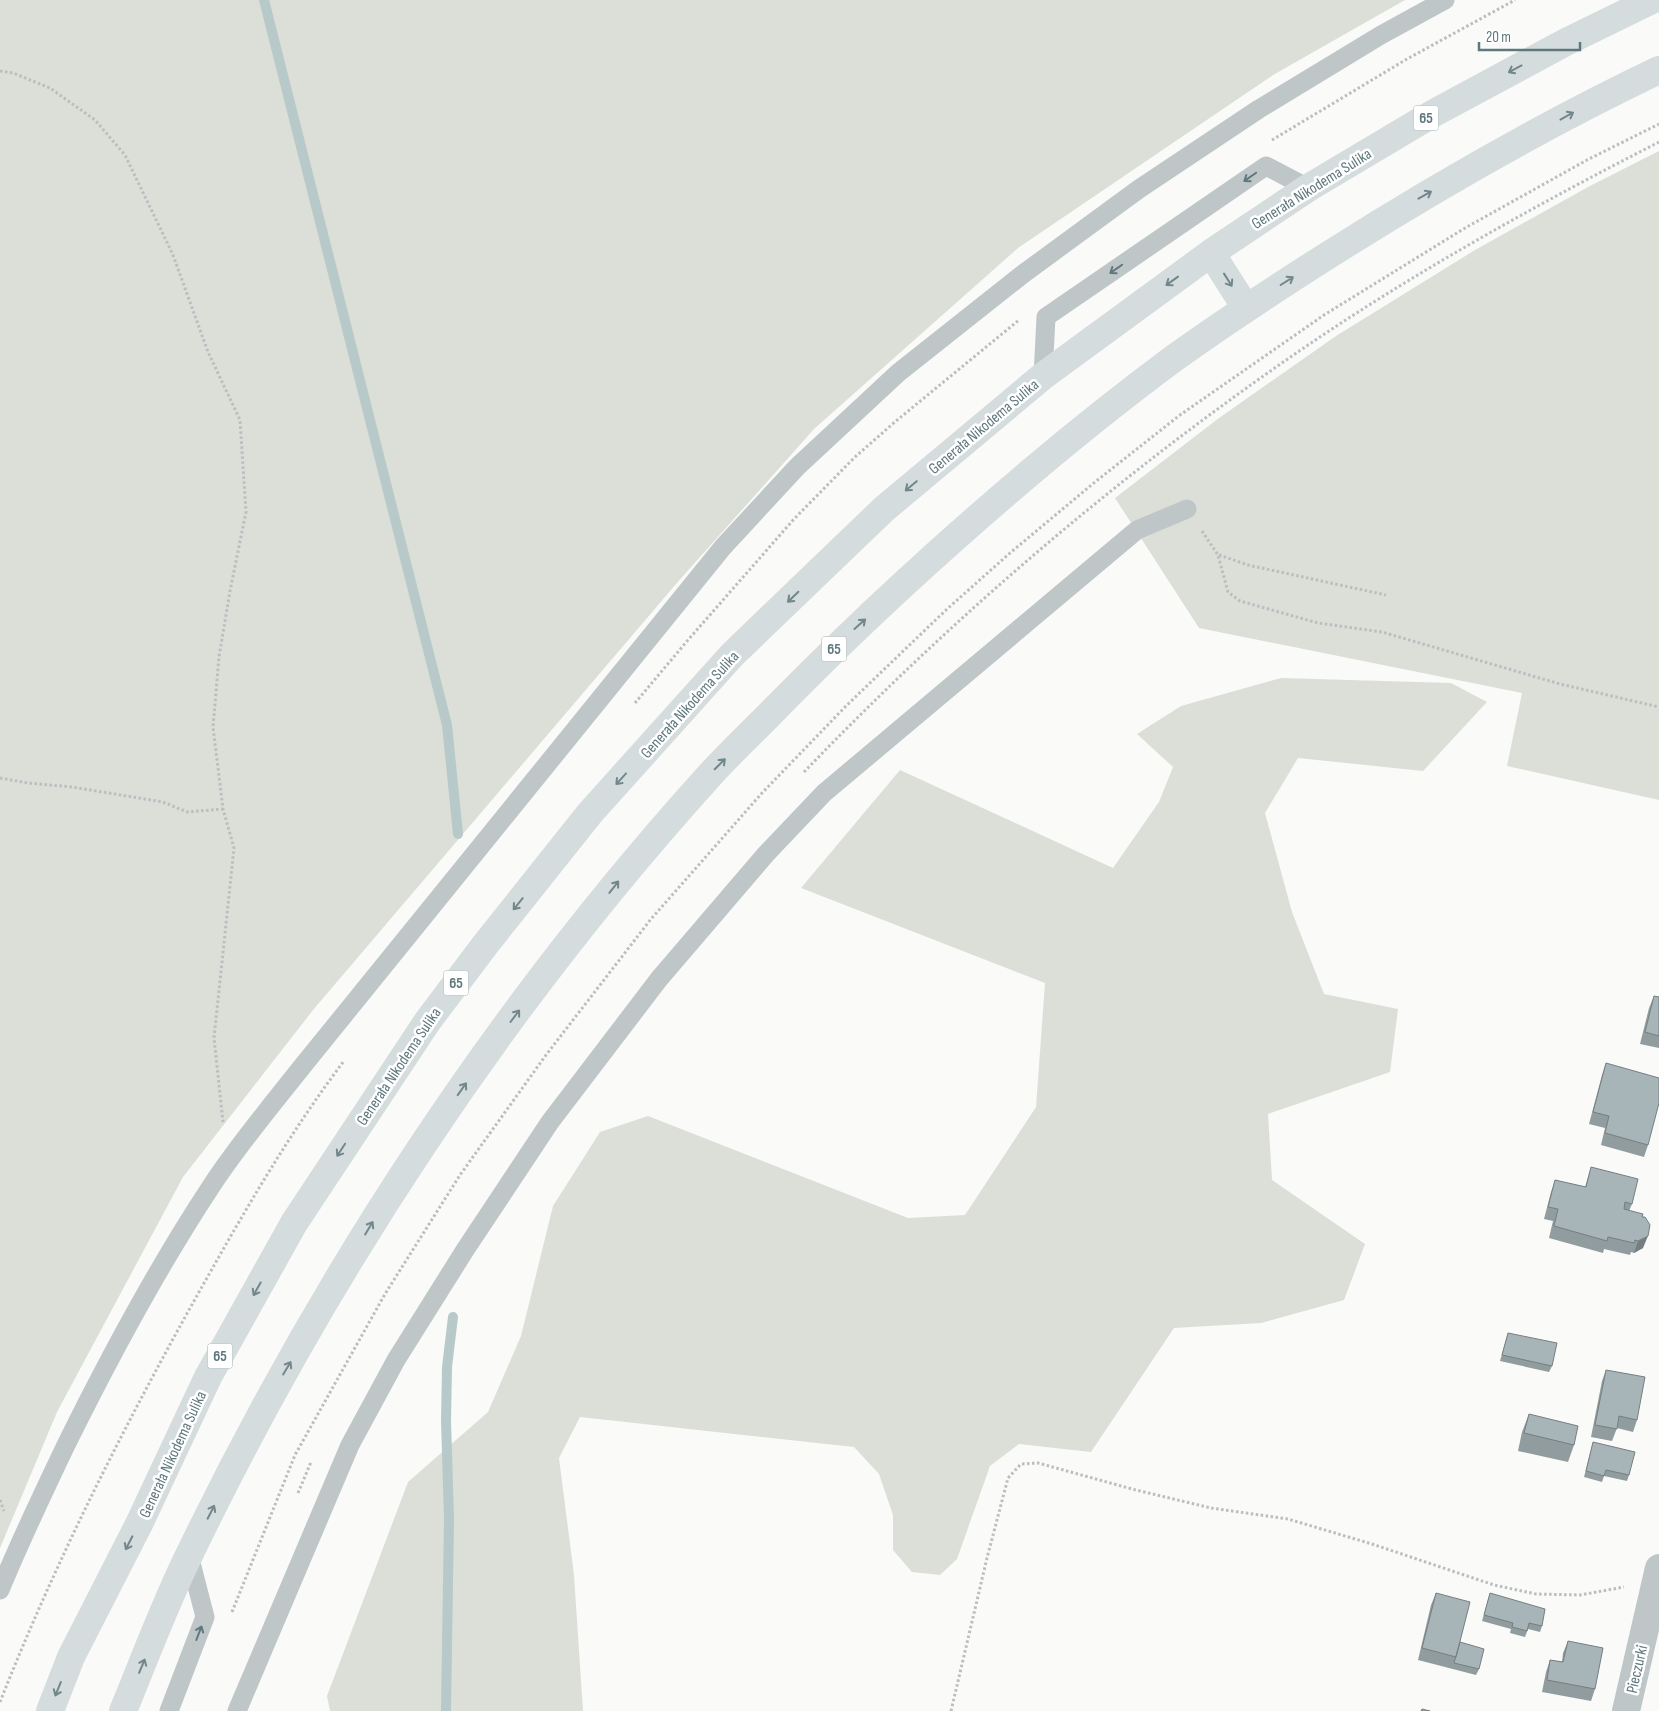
<svg xmlns="http://www.w3.org/2000/svg" width="1659" height="1711" font-family="'Sofia Sans Condensed',sans-serif">
<style>
.green{fill:#dcdfd7}
.lines{fill:none;stroke-linecap:round;stroke-linejoin:round}
.stream{stroke:#b7c9c9;stroke-width:10}
.path{stroke:#b9bfc1;stroke-width:3;stroke-dasharray:2.5 2.5;stroke-linecap:butt}
.lane{stroke:#bec6c8;stroke-width:19}
.street{stroke:#bec6c8;stroke-width:28}
.highway{stroke:#d5dcdd;stroke-width:28}
.wall{fill:#909c9e}
.shaded-wall{fill:#757f81}
.building{fill:#a7b5b8;stroke:#757f81}
.oneway{stroke:#71878c}
.oneway2{stroke:#5f787e}
.labels{text-anchor:middle;stroke-width:5;stroke-linejoin:round;paint-order:stroke}
.shield{fill:#fff;stroke:#8fa0a5;stroke-width:1}
.shield-label{font-size:15px;font-weight:bold;fill:#5f787e}
.street-label{font-size:16px;fill:#5f787e;stroke:#fff}
</style>
<rect width="100%" height="100%" fill="#fafaf8"/>
<path class="green" d="M0,0H1405L1273,75L1018,248L814,429L676,584L313,1010L183,1177L57,1412L0,1548Z
M1659,151V800L1507,766L1522,693L1199,628L1115,498L1219,418L1336,336L1475,250L1588,187Z
M1281,678L1451,683L1487,702L1423,771L1298,758L1265,813L1292,912L1324,994L1398,1009L1390,1072L1268,1114L1272,1180L1365,1244L1344,1300L1261,1323L1174,1328L1091,1452L1019,1444L990,1466L957,1559L940,1575L912,1572L893,1550V1515L879,1474L854,1447L580,1417L559,1458L574,1575L583,1711H330L327,1696L408,1482L488,1412L521,1336L553,1206L600,1132L648,1116L908,1218L965,1215L1036,1107L1045,983L801,888L900,770L1113,868L1159,802L1173,767L1137,734L1181,706Z"/>
<g class="lines">
<path class="stream" d="M264,0L447,725L458,834
M446,1711L449,1519L446,1421L447,1367L453,1317"/>
<path class="path" d="M0,71L13,73L50,88L95,120L125,155L173,255L208,352L240,420L246,512L230,591L219,657L213,727L223,809L234,848L214,1038L223,1122
M1272,140L1407,59L1515,0
M1202,531L1218,555L1228,592L1240,601L1318,623L1382,632L1560,684L1659,707
M1219,555L1248,565L1386,595
M635,703L688,640L794,519L855,457L896,421L1019,320
M804,772C958,612 1127,468 1311,343C1422,268 1540,203 1659,142
M0,778L28,783L72,787L163,802L187,812L223,809
M298,1493L311,1462
M0,1500L4,1511
M232,1612L295,1455L385,1294L460,1175L546,1055L651,919L762,793L847,705L946,610L1010,553L1095,482L1180,415L1324,315L1465,228L1587,160L1659,124
M0,1702C54,1565 122,1430 194,1301C240,1219 287,1136 344,1061
M951,1711L987,1558L1008,1478L1021,1464L1038,1463L1132,1489L1211,1508L1288,1519L1372,1544L1494,1585L1536,1594L1580,1595L1624,1587"/>
<path class="lane" d="M1043,376L1046,317L1266,166L1308,188
M0,1590C20,1541 43,1493 66,1445C110,1356 157,1268 212,1185C239,1144 271,1106 301,1068L723,547L797,467L898,373L1023,274L1139,189L1259,109L1381,35L1445,0
M169,1711L205,1617L189,1555
M237,1711L350,1445L396,1360L465,1250L550,1122L659,979L766,854L824,793L1137,530L1187,509"/>
<path class="street" d="M1626,1711L1659,1568"/>
<path class="highway" d="M1211,253L1246,308
M50,1711L71,1657L139,1524L208,1377L294,1223L427,1022L485,945L590,813L732,655L884,509L1043,376L1211,253L1308,188L1434,113L1566,42L1652,0
M123,1711C145,1658 165,1603 191,1551C326,1272 501,1006 709,776C727,756 747,737 766,718C812,671 859,625 907,581C992,503 1080,428 1173,359C1223,323 1275,289 1327,256C1434,188 1544,125 1659,70"/>
</g>
<path class="wall" d="M1654,996L1659,997V1048L1640,1044L1649,1008Z
M1606,1063L1648,1145L1644,1157L1601,1145L1605,1128L1589,1124L1602,1075Z
M1591,1167L1632,1204L1629,1211L1642,1217L1643,1248L1634,1253L1631,1252L1630,1255L1604,1249L1603,1253L1549,1238L1553,1221L1544,1219L1551,1192L1555,1180L1585,1187Z
M1508,1333L1552,1366L1549,1372L1500,1361Z
M1606,1370L1637,1420L1633,1432L1617,1428L1612,1441L1591,1437L1602,1381Z
M1529,1414L1574,1445L1568,1462L1518,1451L1522,1432Z
M1593,1442L1629,1475L1627,1481L1604,1476L1602,1482L1584,1477Z
M1436,1593L1460,1642L1479,1669L1476,1675L1418,1660L1431,1605Z
M1490,1593L1542,1626L1540,1632L1528,1629L1525,1637L1510,1633L1511,1629L1482,1621Z
M1568,1641L1595,1689L1591,1701L1542,1692L1546,1672L1550,1660L1562,1662L1563,1653Z"/>
<path class="shaded-wall" d="M1648,1236L1643,1248L1634,1253L1638,1241Z"/>
<path class="building" d="M1654,996L1659,997V1036L1645,1032Z
M1606,1063L1659,1078V1103L1648,1145L1605,1133L1609,1116L1593,1112Z
M1591,1167L1638,1179L1632,1204L1625,1202L1624,1209L1643,1214L1642,1217H1645L1650,1225L1648,1236L1638,1241L1635,1240L1634,1243L1608,1237L1607,1241L1554,1226L1558,1209L1548,1207L1555,1180L1586,1187Z
M1508,1333L1557,1343L1552,1366L1502,1355Z
M1606,1370L1645,1377L1637,1420L1619,1416L1617,1429L1595,1425Z
M1529,1414L1578,1426L1574,1445L1524,1433Z
M1593,1442L1635,1452L1629,1475L1606,1470L1604,1476L1586,1471Z
M1436,1593L1470,1602L1456,1657L1422,1648Z
M1490,1593L1545,1609L1542,1626L1529,1623L1527,1631L1512,1627L1513,1623L1484,1615Z
M1568,1641L1603,1648L1595,1689L1547,1680L1550,1660L1563,1662Z
M1460,1642L1484,1649L1479,1669L1454,1663Z
M1422,1709L1430,1711H1421Z"/>
<defs><path id="oneway-shaft" d="M-6 0H5M1.5-3L5.5 0L1.5 3" fill="none" stroke-width="1.6" stroke-linecap="round" stroke-linejoin="round" transform="scale(1.25)"/></defs>
<g class="oneway">
<use href="#oneway-shaft" transform="translate(1515 69) rotate(152)"/>
<use href="#oneway-shaft" transform="translate(1567 116) rotate(-29)"/>
<use href="#oneway-shaft" transform="translate(1425 195) rotate(-29)"/>
<use href="#oneway-shaft" transform="translate(1228 280) rotate(58)"/>
<use href="#oneway-shaft" transform="translate(1172 281) rotate(144)"/>
<use href="#oneway-shaft" transform="translate(1287 281) rotate(-32)"/>
<use href="#oneway-shaft" transform="translate(911 486) rotate(140)"/>
<use href="#oneway-shaft" transform="translate(793 597) rotate(136)"/>
<use href="#oneway-shaft" transform="translate(860 624) rotate(-42)"/>
<use href="#oneway-shaft" transform="translate(720 764) rotate(-45)"/>
<use href="#oneway-shaft" transform="translate(621 779) rotate(132)"/>
<use href="#oneway-shaft" transform="translate(614 887) rotate(-52)"/>
<use href="#oneway-shaft" transform="translate(518 904) rotate(129)"/>
<use href="#oneway-shaft" transform="translate(515 1016) rotate(-53)"/>
<use href="#oneway-shaft" transform="translate(462 1089) rotate(-55)"/>
<use href="#oneway-shaft" transform="translate(341 1150) rotate(123)"/>
<use href="#oneway-shaft" transform="translate(369 1228) rotate(-59)"/>
<use href="#oneway-shaft" transform="translate(257 1289) rotate(119)"/>
<use href="#oneway-shaft" transform="translate(287 1368) rotate(-59)"/>
<use href="#oneway-shaft" transform="translate(211 1512) rotate(-63)"/>
<use href="#oneway-shaft" transform="translate(129 1543) rotate(117)"/>
<use href="#oneway-shaft" transform="translate(142 1666) rotate(-67)"/>
<use href="#oneway-shaft" transform="translate(58 1689) rotate(112)"/>
</g>
<g class="oneway2">
<use href="#oneway-shaft" transform="translate(1250 177) rotate(145)"/>
<use href="#oneway-shaft" transform="translate(1116 269) rotate(145)"/>
<use href="#oneway-shaft" transform="translate(199 1633) rotate(-69)"/>
</g>
<g class="labels">
<g class="shield">
<rect x="1413.5" y="105.5" width="25" height="25" rx="4"/>
<rect x="821.5" y="636.5" width="25" height="25" rx="4"/>
<rect x="443.5" y="970.5" width="25" height="25" rx="4"/>
<rect x="207.5" y="1343.5" width="25" height="25" rx="4"/>
</g>
<g class="shield-label">
<text x="1426" y="123">65</text>
<text x="834" y="654">65</text>
<text x="456" y="988">65</text>
<text x="220" y="1361">65</text>
</g>
<g class="street-label">
<text transform="translate(1311 188) rotate(-32)" y="6">Generała Nikodema Sulika</text>
<text transform="translate(983 426) rotate(-40)" y="6">Generała Nikodema Sulika</text>
<text transform="translate(689 704) rotate(-48)" y="6">Generała Nikodema Sulika</text>
<text transform="translate(398 1066) rotate(-56)" y="6">Generała Nikodema Sulika</text>
<text transform="translate(172 1454) rotate(-65)" y="6">Generała Nikodema Sulika</text>
<text transform="translate(1636 1669) rotate(-77)" y="6">Pieczurki</text>
</g>
</g>
<path d="M1479 42v8h101v-8" fill="none" stroke="#5f787e" stroke-width="2.5"/>
<text x="1486" y="42" font-size="15" fill="#5f787e" stroke="#ffffff" stroke-width="4" paint-order="stroke">20 m</text>
</svg>
